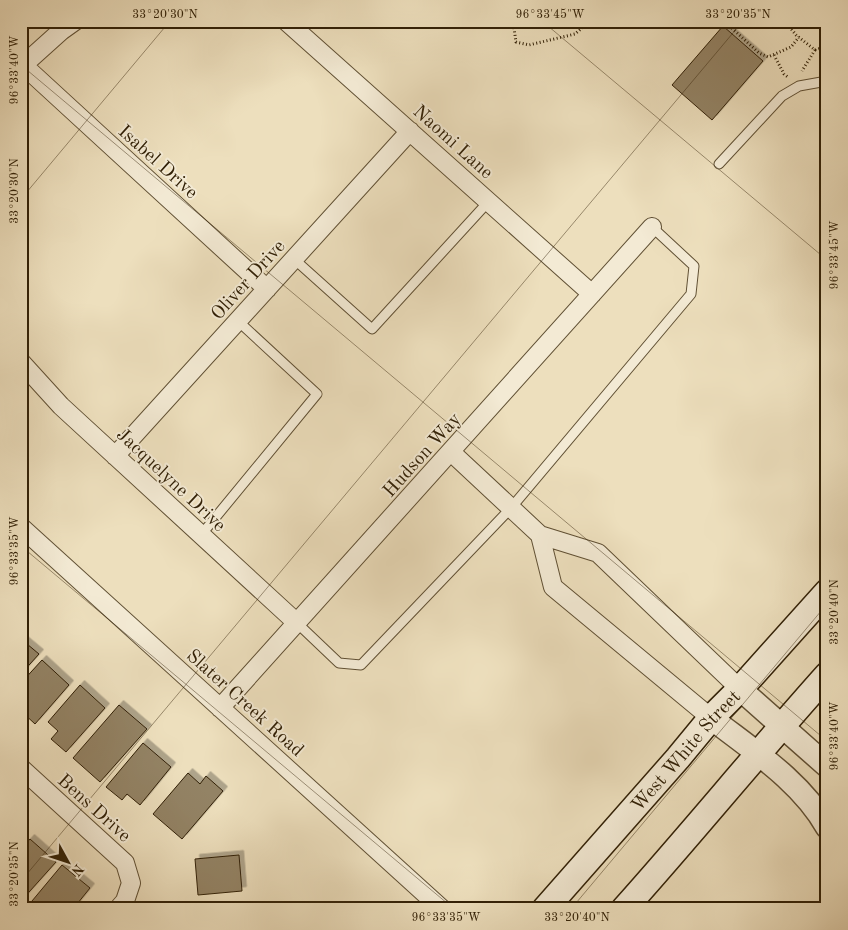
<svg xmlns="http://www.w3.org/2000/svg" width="848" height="930" font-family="'Old Standard TT',serif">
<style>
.building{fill:#938365;stroke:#312006;filter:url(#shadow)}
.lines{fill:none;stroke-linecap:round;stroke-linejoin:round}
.service-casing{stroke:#605034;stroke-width:11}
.minor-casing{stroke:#605034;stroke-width:20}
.tertiary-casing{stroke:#605034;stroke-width:25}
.secondary-casing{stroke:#312006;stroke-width:28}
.path{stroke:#312006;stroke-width:3;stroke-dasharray:1 2.5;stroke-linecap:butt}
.service{stroke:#f3ead4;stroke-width:9}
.minor{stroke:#f3ead4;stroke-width:18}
.tertiary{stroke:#f3ead4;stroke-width:22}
.secondary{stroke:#f3ead4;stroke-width:25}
.ticks{fill:none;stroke:#312006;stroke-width:1;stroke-opacity:0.45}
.labels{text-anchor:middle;stroke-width:4;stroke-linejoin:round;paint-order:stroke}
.street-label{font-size:19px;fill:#312006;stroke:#f3ead4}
.neatline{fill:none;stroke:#312006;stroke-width:2}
.ticks-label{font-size:12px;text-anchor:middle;fill:#312006}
</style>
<defs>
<filter id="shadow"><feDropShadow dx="4.5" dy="-4.5" stdDeviation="0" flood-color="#0004"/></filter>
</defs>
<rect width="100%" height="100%" fill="#eddfbd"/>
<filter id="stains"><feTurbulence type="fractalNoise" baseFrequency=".004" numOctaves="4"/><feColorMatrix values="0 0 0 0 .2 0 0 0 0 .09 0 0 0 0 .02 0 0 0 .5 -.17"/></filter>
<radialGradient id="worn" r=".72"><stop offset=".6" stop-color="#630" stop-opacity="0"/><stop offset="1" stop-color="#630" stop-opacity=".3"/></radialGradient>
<path class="building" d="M723,26L763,61L712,120L672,85Z
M21,639L39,654L21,674Z
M42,660L69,685L35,724L21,711V683Z
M80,685L105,708L66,752L51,739L58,731L48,722Z
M119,705L147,729L100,782L73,758Z
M143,743L171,767L140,805L127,794L122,800L106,787Z
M188,773L200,784L206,776L223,791L182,839L153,814Z
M30,839L56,862L21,901V849Z
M239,855L242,891L198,895L195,859Z
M62,865L90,888L73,909H29L27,907Z"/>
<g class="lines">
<defs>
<path id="service" d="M719,164L782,96L799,86L827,81
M294,259L372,329L489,201
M201,535L317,394L238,321
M297,623L339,663L361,665L511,508L691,294L694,266L652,227"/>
<path id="minor" d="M286,21L592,294
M23,65L267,289
M21,67L61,31L75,21
M21,362L61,406L297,623
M451,452L540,535L598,553L740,689
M115,456L410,131
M21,527L442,909
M540,535L553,587L711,718
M220,708L652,227
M21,768L125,863L131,883L125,901L118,909"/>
<path id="tertiary" d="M740,689L827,766
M711,718C752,750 801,781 827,827"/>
<g id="secondary">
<path id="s1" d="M545,909L678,758L711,718L740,689L827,592"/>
<path d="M624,909C693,832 758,752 827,675"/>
</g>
</defs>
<use href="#service" class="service-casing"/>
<use href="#minor" class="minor-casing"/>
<use href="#tertiary" class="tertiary-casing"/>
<use href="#secondary" class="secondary-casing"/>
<path class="path" d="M513,21L516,42L529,45L575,34L590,21
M690,21L707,25L719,21
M724,21L759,53L768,57L791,47L799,37
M785,21L796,35L815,50L802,71
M815,50L827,46
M774,55L784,74L789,78"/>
<use href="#service" class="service"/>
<use href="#minor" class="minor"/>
<use href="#tertiary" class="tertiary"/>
<use href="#secondary" class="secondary"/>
</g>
<path class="ticks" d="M542,21L827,260M21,65L827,741M21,199L170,21M21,546L454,909M21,881L743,21M571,909L827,604"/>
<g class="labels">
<g class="street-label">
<text transform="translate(454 141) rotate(42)" y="7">Naomi Lane</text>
<text transform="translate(159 161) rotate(42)" y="7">Isabel Drive</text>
<text transform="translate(247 279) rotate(-48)" y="7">Oliver Drive</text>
<text transform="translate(421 454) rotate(-48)" y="7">Hudson Way</text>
<text transform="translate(172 479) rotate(43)" y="7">Jacquelyne Drive</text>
<text transform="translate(246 702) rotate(42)" y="7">Slater Creek Road</text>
<text dy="7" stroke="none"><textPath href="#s1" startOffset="212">West White Street</textPath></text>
<text transform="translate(95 807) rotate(42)" y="7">Bens Drive</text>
</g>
</g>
<rect width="848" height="930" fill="none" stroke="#eddfbd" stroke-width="55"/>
<g transform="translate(68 862) rotate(130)" stroke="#f3ead4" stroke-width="4" paint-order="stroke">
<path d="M0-4L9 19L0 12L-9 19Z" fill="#312006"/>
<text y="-8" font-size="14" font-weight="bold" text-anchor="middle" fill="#312006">N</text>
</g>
<rect x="28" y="28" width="792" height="874" class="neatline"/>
<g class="ticks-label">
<text x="165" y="18">33°20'30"N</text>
<text x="550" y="18">96°33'45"W</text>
<text x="738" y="18">33°20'35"N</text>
<text transform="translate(14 70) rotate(-90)" y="4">96°33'40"W</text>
<text transform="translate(14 191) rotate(-90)" y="4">33°20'30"N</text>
<text transform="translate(834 255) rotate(-90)" y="4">96°33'45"W</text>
<text transform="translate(14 551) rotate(-90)" y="4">96°33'35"W</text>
<text transform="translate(834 612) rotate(-90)" y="4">33°20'40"N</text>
<text transform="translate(834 736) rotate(-90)" y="4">96°33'40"W</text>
<text transform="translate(14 874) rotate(-90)" y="4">33°20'35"N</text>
<text x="446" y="921">96°33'35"W</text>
<text x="577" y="921">33°20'40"N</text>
</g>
<rect width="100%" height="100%" filter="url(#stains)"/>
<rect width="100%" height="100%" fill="url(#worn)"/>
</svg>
